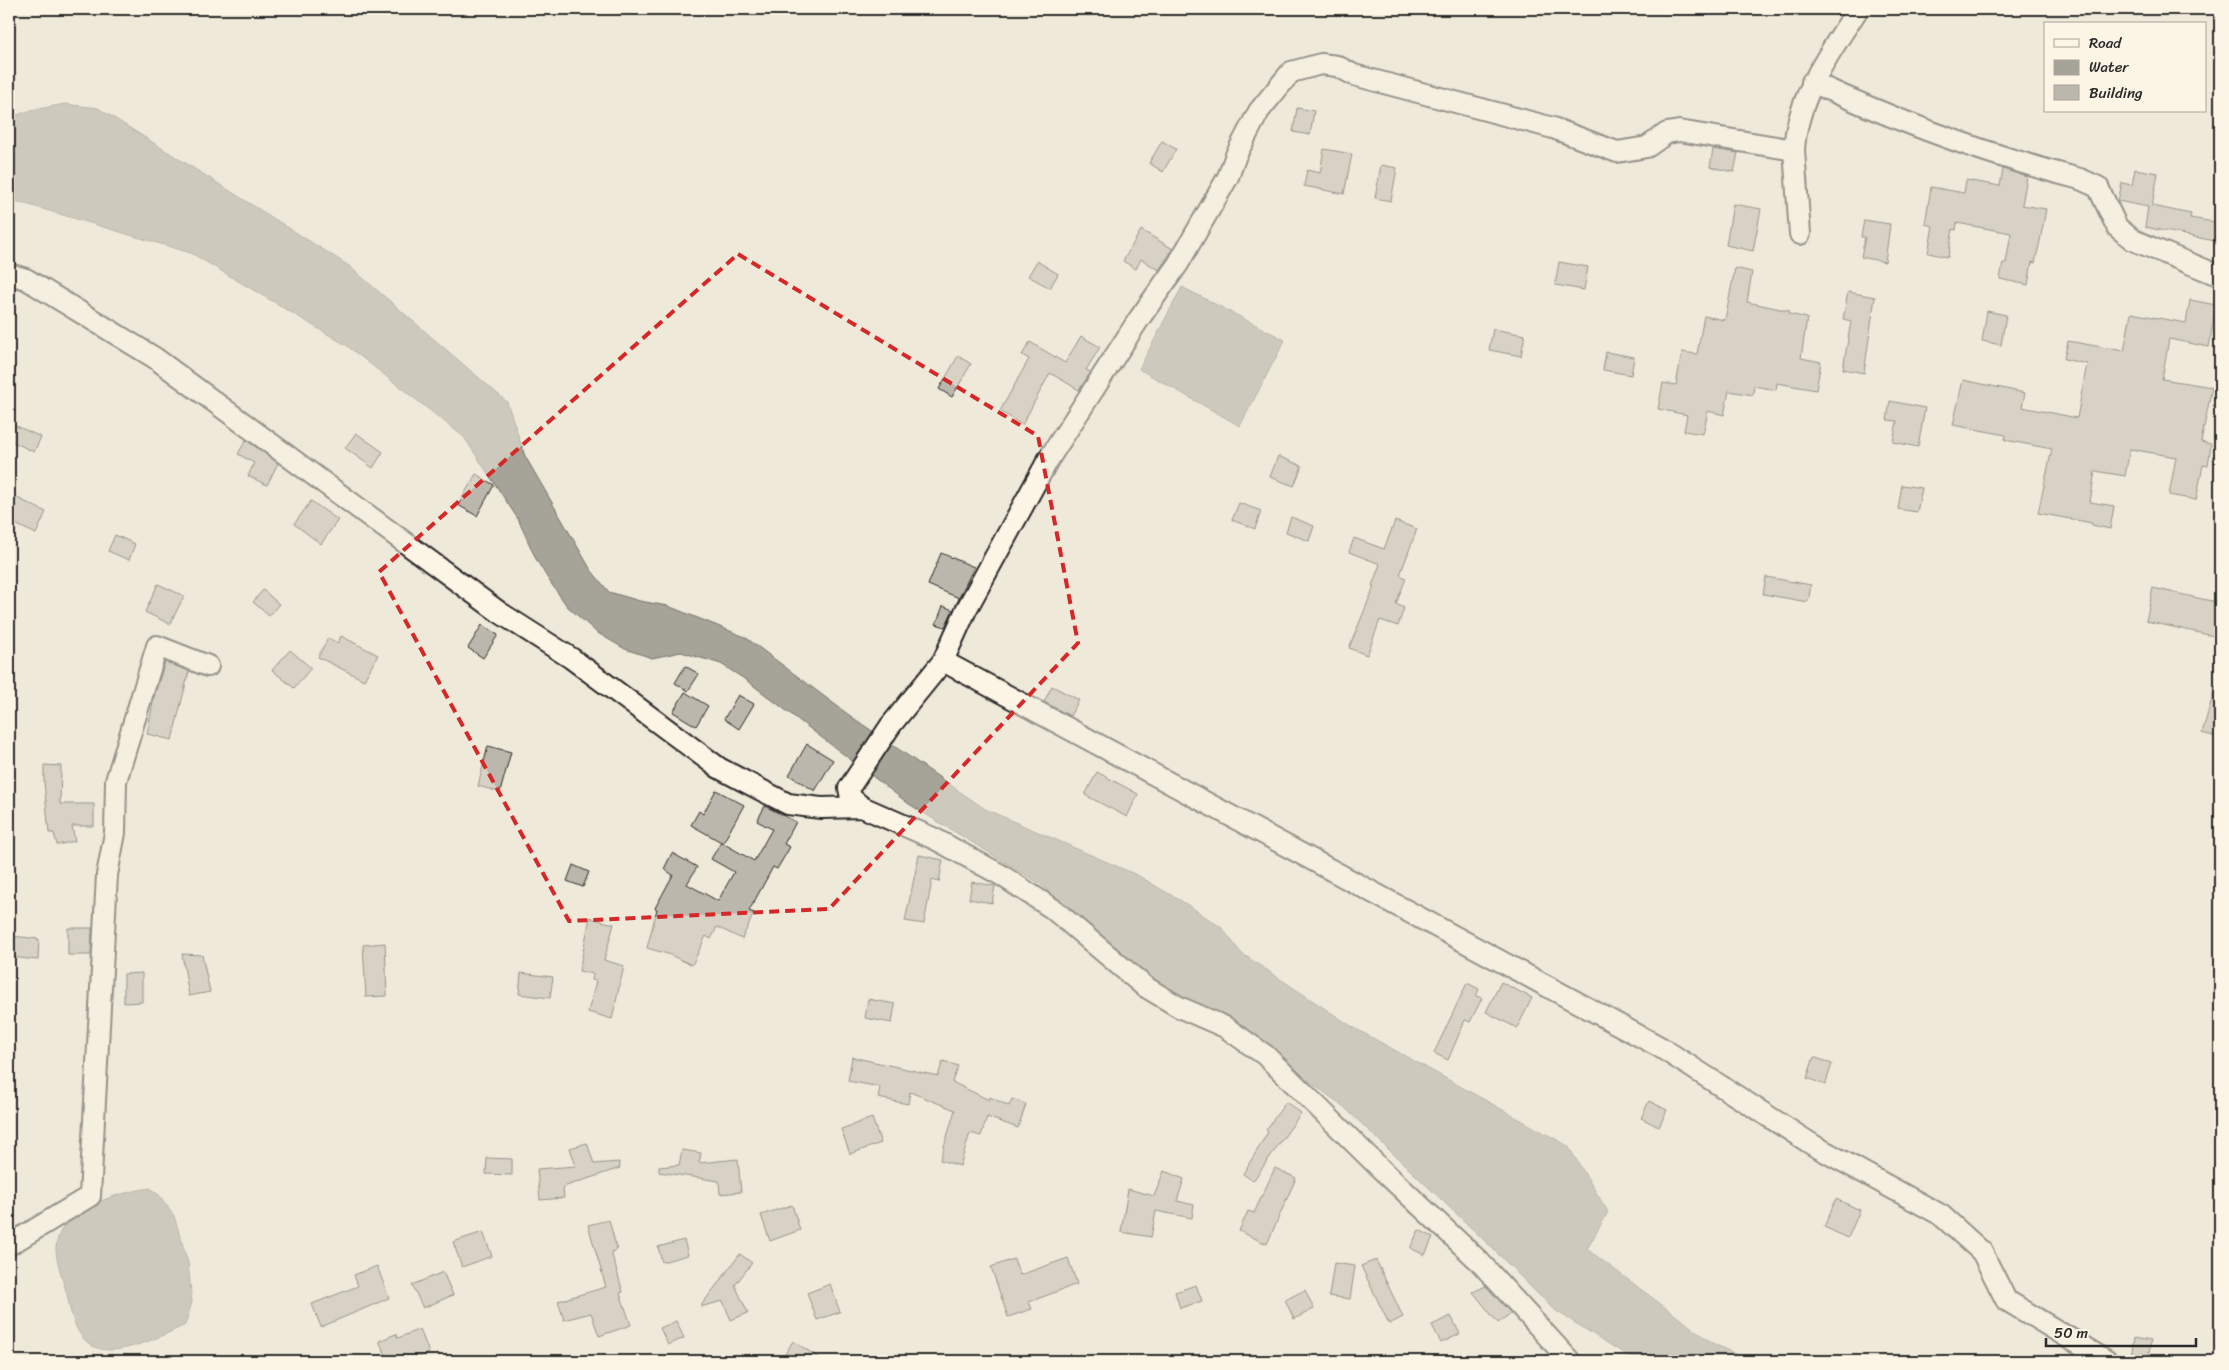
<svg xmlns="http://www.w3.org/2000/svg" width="2229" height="1370" font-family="Sriracha,sans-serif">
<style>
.water{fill:#a6a399;stroke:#75736d}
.building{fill:#bcb7ac;stroke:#2b2b2b}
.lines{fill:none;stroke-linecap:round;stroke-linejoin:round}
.minor-casing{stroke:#2b2b2b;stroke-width:24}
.minor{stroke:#fcf5e5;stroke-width:20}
.marked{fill:none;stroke:#d62828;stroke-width:4;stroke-dasharray:10 6;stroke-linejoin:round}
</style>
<rect width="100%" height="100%" fill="#efe9da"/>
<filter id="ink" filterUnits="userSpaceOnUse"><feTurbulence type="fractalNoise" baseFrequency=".02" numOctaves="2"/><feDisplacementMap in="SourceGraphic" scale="10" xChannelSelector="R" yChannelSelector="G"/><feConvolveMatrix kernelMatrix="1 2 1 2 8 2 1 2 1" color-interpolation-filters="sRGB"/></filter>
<g filter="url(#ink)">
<path class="water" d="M65,104L98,108L349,266L507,402L525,456L591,570L609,592L640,601L668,606L745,637L849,715L985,809L1137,875L1188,905L1222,928L1241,953L1351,1026L1568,1146L1608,1212L1587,1249L1714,1344L1750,1361H1636L1553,1309L1486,1242L1344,1107L1217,1013L1196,1007L1154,982L1039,883L909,804L746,680L721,664L681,652L652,658L625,649L596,632L567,606L548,579L536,559L518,519L464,437L346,345L191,253L9,199V118L28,111Z
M1182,287L1285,340L1240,426L1139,369Z
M150,1188L160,1196L174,1216L188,1263L192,1302L185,1325C164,1335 118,1358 95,1347C77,1339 71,1316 68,1299C65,1284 57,1266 56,1251C55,1209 118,1193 150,1188Z"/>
<path class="building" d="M1297,108L1314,111L1310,135L1293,132Z
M1162,141L1176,149L1163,172L1149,163Z
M1324,149L1352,154L1344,194L1304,186L1307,170L1320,173Z
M1713,149L1738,153L1734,172L1710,167Z
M1381,165L1397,168L1391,201L1375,198Z
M2003,169L2027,177L2022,205L2046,209L2040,241L2035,263L2032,262L2028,285L2000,279L2003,263H2006L2011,233L1957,223L1956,230L1953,229L1948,257L1928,253L1933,226L1925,224L1931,187L1964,193L1966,180L2000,186Z
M2135,169L2158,173L2152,206L2191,214L2190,218L2220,223V242L2145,227L2148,207L2118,201L2122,183L2132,185Z
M1733,204L1761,209L1753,251L1726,245Z
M1864,220L1890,224L1885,262L1861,257L1865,237H1861Z
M1141,230L1173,249L1159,270L1141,259L1136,269L1123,261Z
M1037,261L1058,274L1050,288L1028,276Z
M1559,262L1588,267L1584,290L1555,285Z
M1735,268L1752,272L1747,302L1790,311L1789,314L1807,318L1801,358L1821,362L1816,390L1777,383L1776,390L1754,386L1753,395L1729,391L1724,415L1708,411L1703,434L1684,431L1687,415L1658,409L1663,383L1676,385L1682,352L1697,354L1704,316L1725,320Z
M1848,292L1875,297L1864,373L1843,369L1851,321L1843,319Z
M2190,300L2216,305L2209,347L2169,339L2162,379L2212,387L2201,442L2211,444L2208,466L2203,465L2196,500L2169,495L2176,457L2130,449L2125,476L2095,471L2090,502L2114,506L2110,529L2092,525V523L2038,513L2052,449L2005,440L2006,435L1953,425L1963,380L2025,393L2022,407L2077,418L2087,364L2064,359L2068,341L2124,351L2131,313L2186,323Z
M1987,311L2006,315L2001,345L1982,341Z
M1493,329L1525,335L1521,356L1489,350Z
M1081,336L1100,347L1086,370L1091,372L1079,390L1050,373L1022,425L1000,411L1029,359L1022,355L1030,342L1065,363Z
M1606,352L1634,357L1631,375L1603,370Z
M958,356L971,364L952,397L939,389Z
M1890,401L1925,408L1918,447L1893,442L1897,421L1887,420Z
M14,425L41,437L34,452L9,440Z
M356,433L383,452L373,468L345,448Z
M246,440L278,463L267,485L248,476L254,463L238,454Z
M1278,456L1302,466L1294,486L1270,477Z
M476,474L494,485L477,516L458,505Z
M1902,485L1922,488L1917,512L1898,509Z
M9,494L46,512L36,534L9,521Z
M311,501L338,520L321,544L294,524Z
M1239,503L1261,511L1255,529L1232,520Z
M1291,517L1314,526L1309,541L1286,532Z
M1395,521L1417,529L1400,575L1406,578L1396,604L1404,608L1398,626L1380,620L1367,655L1349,648L1374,587L1372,586L1380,564L1349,552L1354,538L1384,549Z
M115,535L135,544L129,560L108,551Z
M941,553L974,567L959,598L928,585Z
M1766,577L1811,585L1808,602L1763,594Z
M158,584L184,596L170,624L145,612Z
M2153,588L2220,603L2218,637L2146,621Z
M263,590L279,604L269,616L253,602Z
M943,606L953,610L945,627L936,624Z
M482,625L498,635L483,658L468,648Z
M341,636L378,655L364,680L318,657L328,638L338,643Z
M290,650L311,668L294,688L272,670Z
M165,662L189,671L172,740L147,734L154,697Z
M685,666L699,674L688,691L675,683Z
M2216,685L2220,686V738L2202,733Z
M1052,686L1079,700L1070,716L1044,702Z
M685,692L708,706L696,726L673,712Z
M738,695L754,704L739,729L724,719Z
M807,744L833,760L815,791L789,775Z
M488,746L511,752L500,792L478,786Z
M44,765L61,766L60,804H94V826H72L75,841L57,845L54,833H49L44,782Z
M1097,772L1138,794L1127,817L1085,795Z
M716,790L744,805L723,843L691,825L699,811L703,814Z
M765,806L796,822L784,844L790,847L777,869L773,867L749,911L754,913L742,939L717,927L711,939L706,936L692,965L668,954L647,948L657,909L655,908L673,875L664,869L672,853L697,867L687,884L718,901L734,872L711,859L721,842L754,861L772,829L757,821Z
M919,855L943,860L939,882L932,880L924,924L905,921Z
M573,865L589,872L583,887L567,881Z
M972,882L995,886L992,903L969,899Z
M590,918L614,924L604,960L624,966L612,1019L588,1012L596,981L592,980L593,974L579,971Z
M68,928H92L91,955H68Z
M12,936L39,939L38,960L10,957Z
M385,943L387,996L366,997L363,945Z
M182,954L202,955L210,992L189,996Z
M142,973V1002L124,1003V974Z
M521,973L553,977L550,998L519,994Z
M1501,982L1532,998L1517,1028L1486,1012Z
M1467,983L1479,989L1476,996L1482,998L1470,1022L1465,1020L1448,1060L1434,1053Z
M868,999L895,1004L892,1023L865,1018Z
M852,1057L938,1076L943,1061L958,1066L952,1082L989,1100L990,1097L1009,1106L1012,1099L1026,1104L1018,1128L987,1117L981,1136L970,1133L960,1166L940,1160L955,1110L910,1092L908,1104L878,1098L880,1087L848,1081Z
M1814,1057L1832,1064L1825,1085L1807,1078Z
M1649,1101L1667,1110L1659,1127L1641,1118Z
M1286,1102L1301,1113L1253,1181L1243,1174L1268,1132L1266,1130Z
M872,1118L881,1143L850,1154L841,1129Z
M587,1143L594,1164L619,1162L620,1168L563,1187L564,1198L540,1200L537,1169L576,1166L570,1148Z
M682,1150L701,1153L699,1163L738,1159L741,1192L720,1194L719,1181L659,1172V1167L679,1165Z
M487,1158L512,1159V1175L486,1174Z
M1275,1168L1296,1178L1267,1244L1239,1231L1248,1211L1254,1213Z
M1164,1171L1184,1179L1177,1201L1194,1205L1192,1218L1156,1211L1151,1237L1121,1232L1128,1189L1154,1196Z
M1836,1199L1860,1210L1848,1238L1824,1227Z
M792,1205L800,1230L770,1241L761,1215Z
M609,1220L617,1250L611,1252L623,1292L620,1293L631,1325L599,1336L591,1313L564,1320L558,1301L606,1287L588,1225Z
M1419,1230L1433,1237L1425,1255L1410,1248Z
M483,1232L492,1256L462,1267L453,1242Z
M684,1240L688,1255L662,1262L658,1247Z
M740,1254L752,1263L735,1285L748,1313L731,1320L723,1301L700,1307Z
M1068,1258L1077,1284L1029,1302L1032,1309L1008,1317L991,1267L1014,1259L1020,1275Z
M1376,1260L1403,1317L1389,1324L1361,1266Z
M1334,1263L1355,1266L1350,1299L1329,1296Z
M377,1266L389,1298L321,1327L312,1304L358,1286L354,1275Z
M443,1272L453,1295L423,1308L412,1285Z
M830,1284L840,1312L817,1320L807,1293Z
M1196,1285L1202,1301L1180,1308L1175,1292Z
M1486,1286L1511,1313L1498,1323L1473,1292Z
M1305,1290L1314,1309L1294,1319L1285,1300Z
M1451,1316L1460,1334L1441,1343L1432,1325Z
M676,1321L684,1338L668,1345L660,1328Z
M420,1329L429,1353L409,1361H389L379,1341L396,1334L398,1338Z
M2134,1338L2151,1341L2148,1360L2131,1357Z
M793,1341L824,1361H781Z"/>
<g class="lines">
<defs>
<path id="minor" d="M1812,82C1899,122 1987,155 2080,179L2098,187L2117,227L2133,240L2220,276
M1794,150L1800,234
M9,274L26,279L155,358L499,612L571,658L719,768L788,804L821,808L862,807
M943,661L1660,1047L1813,1145L1941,1215L1982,1252L2006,1300L2107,1361
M9,1245L90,1196L107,875L115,833L116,781L157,646L208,666
M1570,1361L1479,1261L1381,1169L1265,1055L1225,1027L1179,1007L1144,986L1053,909L1001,875L935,839L862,807L851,798L849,788L891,725L943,661L966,610L1048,460L1139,319L1178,264L1228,177L1236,155L1259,111L1291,72L1321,64L1337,66L1354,75L1553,128L1617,152L1647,147L1667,133L1679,131L1794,150C1797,97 1830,52 1858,9"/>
</defs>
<use href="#minor" class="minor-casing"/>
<use href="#minor" class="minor"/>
</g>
</g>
<path d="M0 0H2229V1370H0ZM738,254L1038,436L1078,643L829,909L569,921L379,572Z" fill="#efe9da" fill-opacity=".55" fill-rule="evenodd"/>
<path class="marked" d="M738,254L1038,436L1078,643L829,909L569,921L379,572Z"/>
<rect width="2229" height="1370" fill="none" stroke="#fcf5e5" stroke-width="30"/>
<rect x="15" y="15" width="2199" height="1340" fill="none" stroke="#2b2b2b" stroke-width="2" filter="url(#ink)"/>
<rect x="2044" y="22" width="162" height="90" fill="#fcf5e5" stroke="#a8a49b"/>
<rect x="2054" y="39" width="25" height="8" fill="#fcf5e5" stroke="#a8a49b"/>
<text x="2089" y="48" font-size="15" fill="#2b2b2b">Road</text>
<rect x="2054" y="60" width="25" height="15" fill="#a6a399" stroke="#a8a49b"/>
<text x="2089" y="72" font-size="15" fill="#2b2b2b">Water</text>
<rect x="2054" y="85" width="25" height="15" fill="#bcb7ac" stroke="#a8a49b"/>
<text x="2089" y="98" font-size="15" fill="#2b2b2b">Building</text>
<path d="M2046 1338v8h150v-8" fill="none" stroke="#2b2b2b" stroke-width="2.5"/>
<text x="2054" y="1338" font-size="15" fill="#2b2b2b" stroke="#fcf5e5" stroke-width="4" paint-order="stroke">50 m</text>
</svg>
